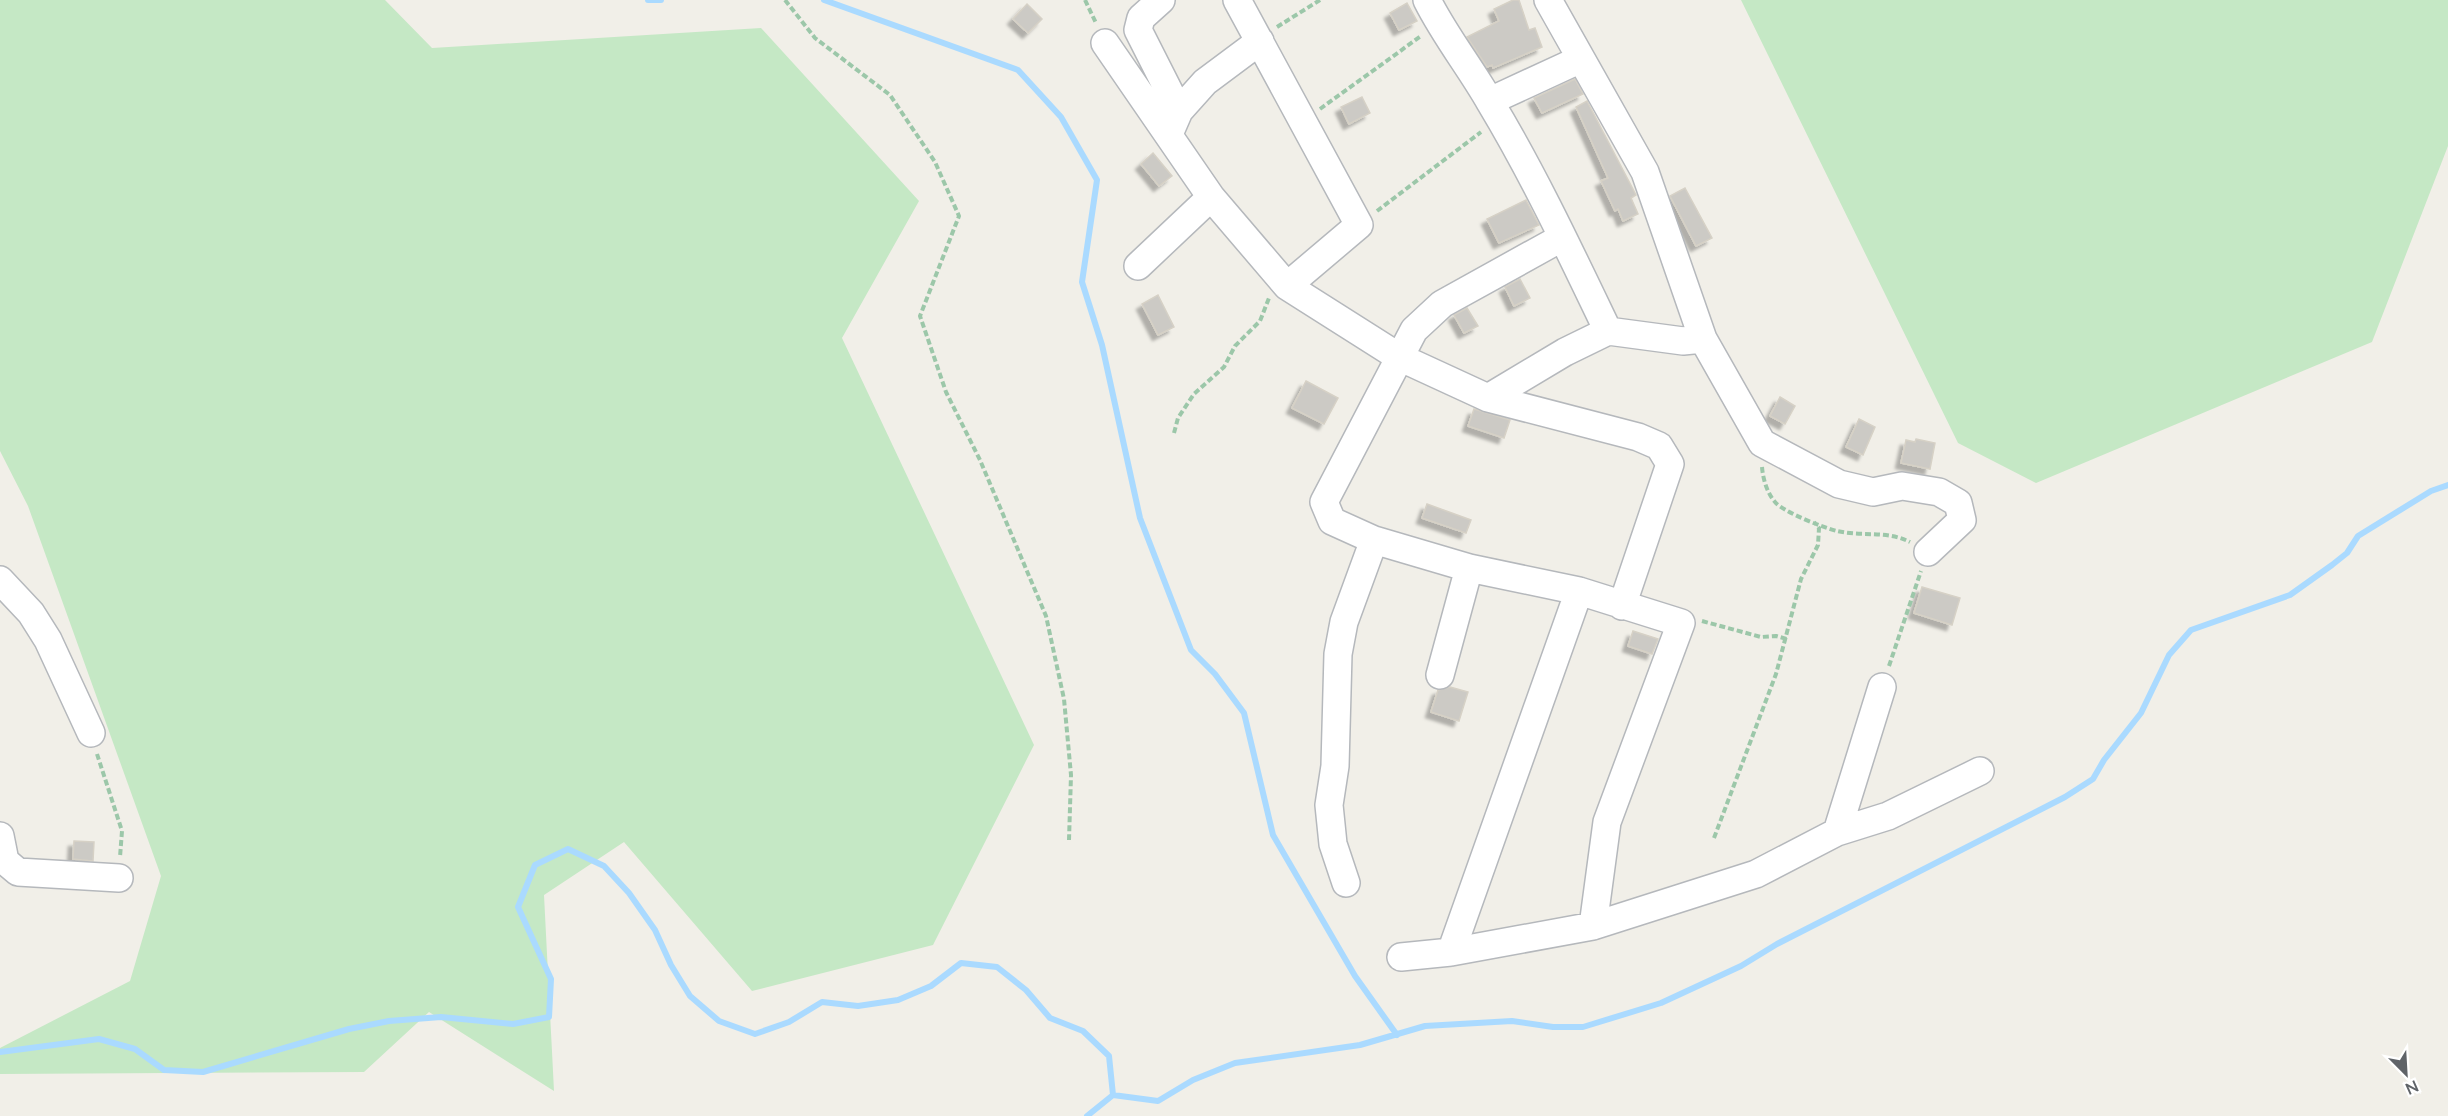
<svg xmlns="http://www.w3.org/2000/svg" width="2448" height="1116" font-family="Lato,sans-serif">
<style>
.green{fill:#c5e8c5}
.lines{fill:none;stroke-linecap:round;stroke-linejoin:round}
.stream{stroke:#aadaff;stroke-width:6}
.building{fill:#cccac5;stroke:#d6d1c6;stroke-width:1.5;filter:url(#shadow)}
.minor-casing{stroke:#b5b8bc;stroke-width:30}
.path{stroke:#9cc7a9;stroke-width:4;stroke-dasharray:6 3;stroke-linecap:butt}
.minor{stroke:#fff;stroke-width:27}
</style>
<defs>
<filter id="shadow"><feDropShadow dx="-5.5" dy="5.5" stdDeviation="1.5" flood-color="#0004"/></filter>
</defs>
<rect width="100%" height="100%" fill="#f1efe8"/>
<path class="green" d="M0,0H385L432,48L761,28L919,201L842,338L1034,745L933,945L752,991L624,842L544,895L554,1091L429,1012L364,1072L0,1074V1048L130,981L161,876L28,506L0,451Z
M1741,0H2448V146L2372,342L2036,483L1958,443Z"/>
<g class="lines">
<path class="stream" d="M648,0H661
M824,0L1018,70L1061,117L1097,180L1082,282L1102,345L1140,518L1191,650L1215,674L1244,713L1273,835L1355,976L1397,1035
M0,1052L99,1039L135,1049L164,1070L203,1072L349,1029L389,1021L441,1017L513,1024L549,1017L551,979L518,907L535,865L568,849L604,866L629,893L655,930L671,965L690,996L719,1021L755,1034L789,1022L822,1002L858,1006L898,1000L931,986L961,963L997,967L1026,990L1050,1018L1083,1031L1109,1056L1113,1095
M1087,1116L1113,1095L1158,1101L1193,1080L1235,1063L1360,1045L1425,1026L1512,1021L1553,1027H1583L1661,1003L1741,966L1777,944L2065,797L2093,779L2104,760L2141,713L2169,655L2191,630L2290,595L2332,565L2347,553L2358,536L2431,491L2448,485"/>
</g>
<path class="building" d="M1513,0H1519L1529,30L1535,28L1542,47L1493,68L1492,65L1487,67L1467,37L1499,21L1494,9Z
M1407,3L1417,21L1399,30L1390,13Z
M1027,4L1042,19L1028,33L1013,19Z
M1575,79L1583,94L1542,113L1534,98Z
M1362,97L1370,113L1349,124L1341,107Z
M1587,101L1636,195L1631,198L1638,214L1623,221L1618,209L1615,211L1601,181L1608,178L1576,107Z
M1153,153L1172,176L1159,186L1141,164Z
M1685,188L1712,238L1696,246L1670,196Z
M1526,200L1539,225L1499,243L1487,219Z
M1520,279L1530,298L1514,306L1505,287Z
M1158,295L1174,327L1158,335L1142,304Z
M1467,308L1478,326L1464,333L1454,315Z
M1306,381L1338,398L1324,424L1292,408Z
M1780,397L1795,406L1785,424L1770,416Z
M1474,409L1510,420L1504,438L1468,426Z
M1859,419L1875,427L1863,455L1846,447Z
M1916,439L1935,443L1930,469L1901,463L1906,440L1915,442Z
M1427,504L1471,520L1466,533L1422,518Z
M1922,587L1960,598L1952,625L1914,613Z
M1633,631L1658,639L1652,654L1628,646Z
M1450,687L1468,692L1459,721L1431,712L1438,690Z
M74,841L94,842L93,861L73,859Z"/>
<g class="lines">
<defs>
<path id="minor" d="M1161,0L1141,18L1138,30L1179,111L1169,134
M1237,0L1359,225L1287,286
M1427,0C1445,36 1470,67 1490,102C1534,175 1571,254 1608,331L1683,341L1703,339
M1548,0L1645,172L1703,339L1762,443L1839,484L1873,492L1902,486L1939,492L1958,503L1962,520L1928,552
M1105,43L1211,197L1287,286L1399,357L1488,398L1638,437L1659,446L1670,464L1622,606
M1490,101L1581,59
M1179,111L1205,82L1260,41
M1561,234L1554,242L1442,304L1414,330L1324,502L1332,521L1374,540L1469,568L1579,591L1681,623L1607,822L1593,926
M1138,266L1211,197
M1488,398L1565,352L1608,331
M0,580L31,613L48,640L91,733
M1440,675L1469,568
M1837,832L1888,816L1980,771
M0,836L5,861L18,872L119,878
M1346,883L1333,844L1329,805L1335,766L1338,654L1344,622L1374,540
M1451,952L1579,591
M1401,957L1451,952L1593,926L1756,874L1837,832L1882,687"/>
</defs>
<use href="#minor" class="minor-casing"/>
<path class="path" d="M785,0L815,38L890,95L935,162L959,216L920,316L946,392L980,460L1046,616L1064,699L1071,775L1069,840
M1085,0L1096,23
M1277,27L1320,0
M1320,109L1421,36
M1377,211L1481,132
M1174,433L1178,418L1194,394L1224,367L1235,346L1260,321L1269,298
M1762,467C1763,479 1767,493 1775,502C1783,512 1824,528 1837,531C1863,537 1886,530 1910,542
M1702,621L1761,637L1776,636L1787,639
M1889,666L1921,571
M97,754L122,831L120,857
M1714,838L1776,674L1801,579L1818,545L1819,528L1814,522"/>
<use href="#minor" class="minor"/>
</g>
<g transform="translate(2406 1074) rotate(156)" stroke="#ffffff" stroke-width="4.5" paint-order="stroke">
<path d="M0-4.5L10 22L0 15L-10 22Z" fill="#5f6368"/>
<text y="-9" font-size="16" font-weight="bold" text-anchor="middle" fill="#5f6368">N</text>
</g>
</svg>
